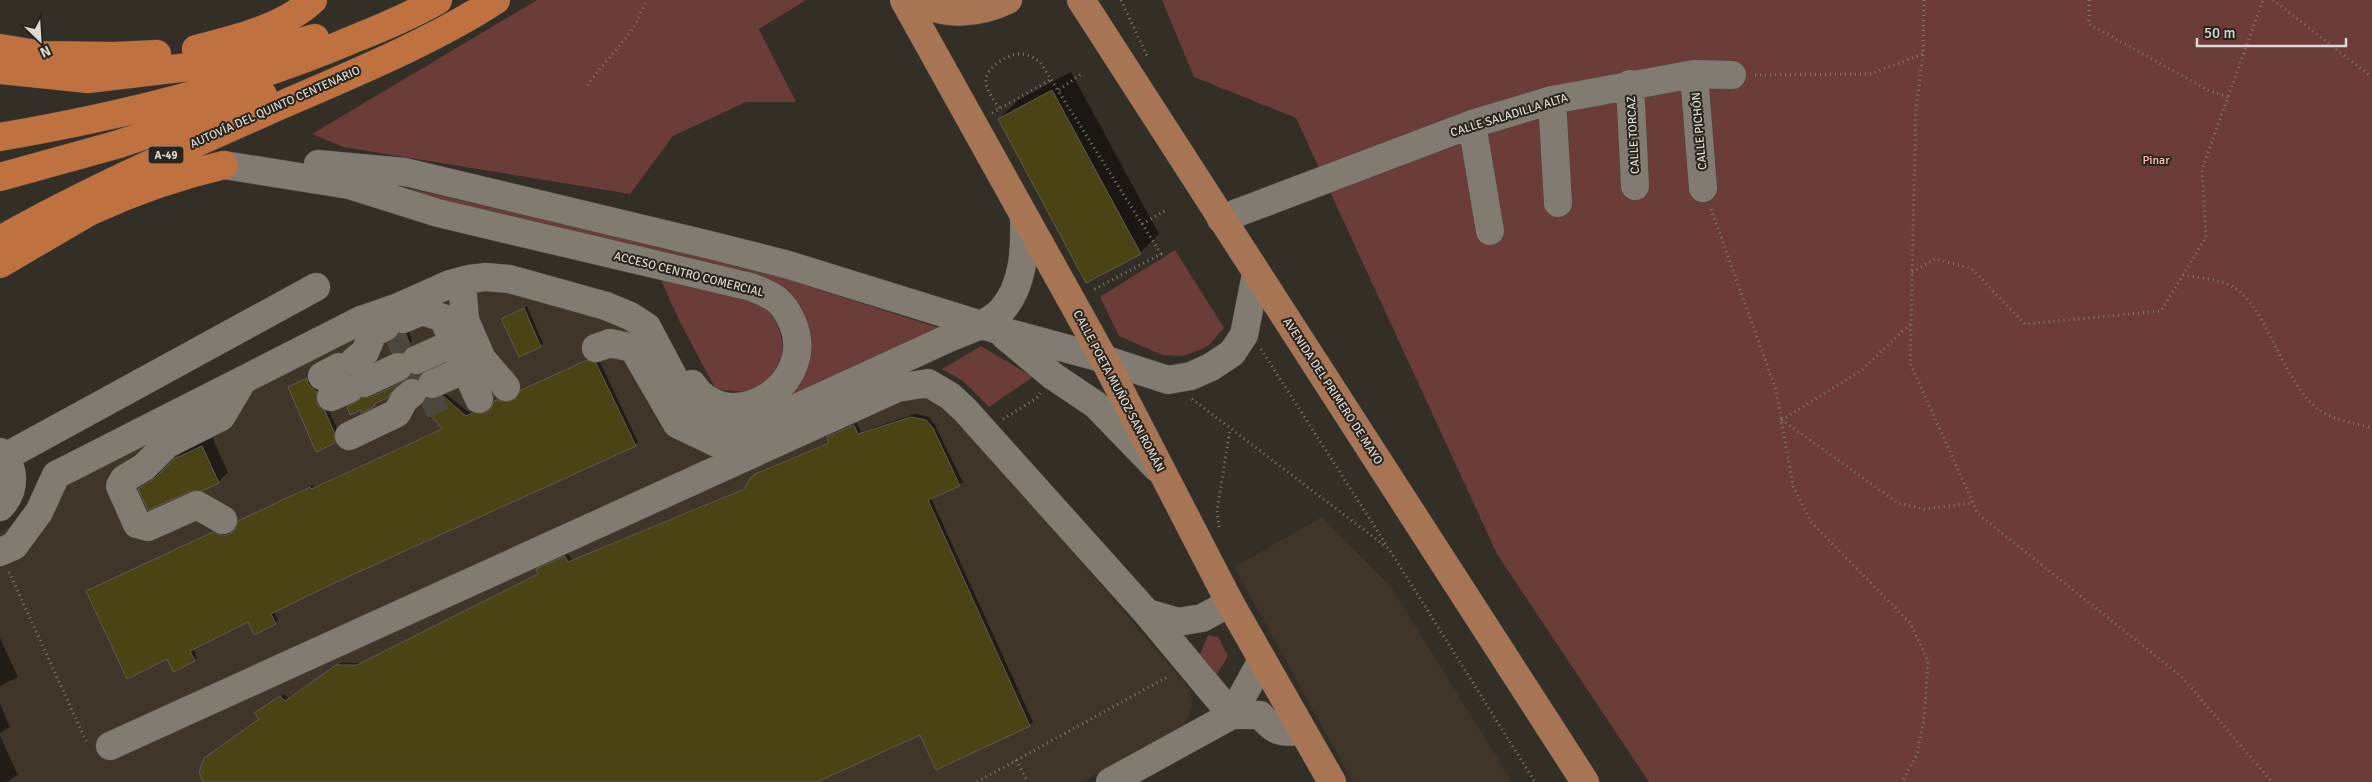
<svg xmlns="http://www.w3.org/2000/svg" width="2372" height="782" font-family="Signika,sans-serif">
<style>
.built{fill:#3f3629}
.green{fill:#6c3c38}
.shadow{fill:#0007}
.building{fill:#4a4313;stroke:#5d5c52}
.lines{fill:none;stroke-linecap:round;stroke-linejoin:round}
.minor-tunnel{stroke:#4c4840;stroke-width:28;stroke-dasharray:28 14;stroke-linecap:butt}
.minor-casing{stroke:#4d4942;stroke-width:29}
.major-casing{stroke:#4d4942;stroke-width:29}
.highway-casing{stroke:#4d4942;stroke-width:29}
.path{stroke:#817d76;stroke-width:3;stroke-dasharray:1 4;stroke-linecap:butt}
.minor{stroke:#827b72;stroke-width:28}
.major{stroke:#a77554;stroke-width:28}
.highway{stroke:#c07140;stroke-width:28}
.labels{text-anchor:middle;stroke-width:4;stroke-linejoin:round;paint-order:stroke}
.shield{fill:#29241c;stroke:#a6a39d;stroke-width:1}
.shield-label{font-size:11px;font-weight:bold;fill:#dcd9d4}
.street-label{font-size:12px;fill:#dcd9d4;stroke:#29241c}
.park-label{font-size:12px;fill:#fec3bc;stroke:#29241c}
</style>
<rect width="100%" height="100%" fill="#332e26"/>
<path class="built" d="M493,284L624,326L652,352L684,418L908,390L951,410L1190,689L1192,707L1185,726L1082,782H0V532L23,520L45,479L310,337Z
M1322,517L1391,587L1512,782H1353L1234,567Z"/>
<path class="green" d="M537,0H806L759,29L796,102H746L673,136L630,194L343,147L312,134Z
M1162,0H2372V782H1649L1497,554L1296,118L1194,77Z
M412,189L752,268L939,328L769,414L790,394L809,361L803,322L784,293L443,205Z
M1175,250L1224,328L1208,346L1197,351L1183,356L1162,355L1119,336L1100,297Z
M657,271L760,300C805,346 779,406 715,388L680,322Z
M981,346L1033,377L989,407L963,381L942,369Z
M1208,635L1218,637L1228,656L1213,681L1200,655Z"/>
<path class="shadow" d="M1071,72L1159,234L1140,253L999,119L1018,100Z
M527,306L543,343L540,346L503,319Z
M403,331H409L412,341L402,351L389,343Z
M591,358L599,360L638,442L635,445L329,584L274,611L278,620L275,623L248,620L193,648L197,657L194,660L168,657L88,591L217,530L226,533L235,531L243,519L313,485L314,487L443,428L437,400L429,398L431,396L435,397L446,394L470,413L477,410L489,411L499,399L513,400L519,397L526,387Z
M416,372H421L416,377H411Z
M310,376L319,389L320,401L328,408L337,429L338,439L334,442L289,388Z
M398,384L390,393L374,405L361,408L348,407L366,396L375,395Z
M915,414L929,417L935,425L963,482L931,498L1033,722L1029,725L921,733L814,782H205L260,719L259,710L284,694L288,698L341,663H361L539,573L538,570L541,567L568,554L572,560L747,487L751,478L762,470L830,442L829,437L832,434L857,423L861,432Z
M212,437L228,472L218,482L140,489L150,479L167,468L185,449Z
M0,638L18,677L0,686Z
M0,704L10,727L0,733Z
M0,736L18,775L6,782H0Z"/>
<path class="building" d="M1052,90L1141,254L1086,283L998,119Z
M524,308L541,347L519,357L501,319Z
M399,334H406L410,346L403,353H392L388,343Z
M587,360L596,363L636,446L330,585L271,614L276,624L254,635L248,622L190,651L195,661L173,672L167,659L127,679L86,591L213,532L223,536L230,534L236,528L238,521L310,487L311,489L442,429L422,405L427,398L431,400L443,396L466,416L473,413H485L491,409L494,401L498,400L509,402L516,398L521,390Z
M307,378L308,384L317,392V404L325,411L334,432L335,443L316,452L288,387Z
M399,384L387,398L374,404L375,406L361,413L360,410L350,415L347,407L362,398L371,397Z
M911,417L926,420L933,428L960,486L928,500L1030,726L936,770L920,735L817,782H203L199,772L204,758L259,719L254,713L280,696L285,701L336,665H357L538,574L536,569L565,556L568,562L744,489L750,478L757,473L829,443L827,437L854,425L858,434Z
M202,446L219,483L202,491H191L148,510L138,489L155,478L174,459Z"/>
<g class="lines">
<path class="minor-tunnel" d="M388,342L406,334
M395,378L413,375L421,371
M422,405L443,396"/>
<defs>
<path id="minor" d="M1694,74L1703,188
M1630,84L1635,186
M1552,100L1558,203
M1472,124L1490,231
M318,164L405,172L706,244L785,264L998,330L1094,356L1168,380L1191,376L1211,367L1232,353L1244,335L1256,274
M224,165L349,185L438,213L751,287C774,296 783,300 793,324C818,386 728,439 692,384
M1221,219L1472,124L1552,100L1694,74L1732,75
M462,281L465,320L482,359L506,387
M403,319L422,311L443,318L479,399
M1005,336L1053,376L1096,405L1157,468
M596,348L610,343L633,348L677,424L723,446H750L759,442
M416,360L454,343
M354,361L365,352L373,333L385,327
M322,376L339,367
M364,383L398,367
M432,384L466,369
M331,397L349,389
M349,436L397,413L404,400L412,393
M0,452C16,468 16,491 0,507
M5,457L316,287
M223,520L197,505L148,527L137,524L120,486L124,479L144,467L167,444L221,417L243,380
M0,552L14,546L39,512L56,475L361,320L396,308L450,284L469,279L486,277L509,279L524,283L606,306L630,316L647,327L681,391L692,408L706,419L722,426L742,428L759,425L951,337C968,330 989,324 1002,310C1024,285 1025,249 1024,217
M1147,613L1178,622L1202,618L1230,603
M1232,715L1262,660
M110,746L897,388L928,383L950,396L965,410L1147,613L1232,715H1260C1276,732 1279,733 1302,731
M1110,782L1232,715"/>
<path id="major" d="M904,0L1104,359L1230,603L1332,782
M917,0C945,17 979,14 1008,0
M1081,0L1585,782"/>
<path id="highway" d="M0,48L43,55L114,56L157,54
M196,49C235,39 283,28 313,0
M0,70L88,79L106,74
M88,79L197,66L244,57L315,38
M0,137C121,116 243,87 356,38C384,27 412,15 438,0
M0,177L119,144L263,95
M91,211C134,191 177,176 224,165
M0,240C92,188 189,146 286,103C355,73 433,41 496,0
M0,264L89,212"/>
</defs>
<use href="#minor" class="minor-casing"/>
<use href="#major" class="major-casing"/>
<use href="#highway" class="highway-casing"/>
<path class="path" d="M1121,0L1148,58
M1924,0L1923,54L1916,109L1910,363L1978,514L2181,676L2272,782
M2089,0V24L2208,90L2228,97
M2273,0L2372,77
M1755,75L1870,74L1923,54
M587,85L633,29L647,0
M1059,90L1081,74
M999,108C994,100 985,89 986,80C986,68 1007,55 1018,54C1027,54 1033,57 1040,62L1161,254L1091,291
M992,113L1052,79
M1711,209L1776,390L1793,486L1811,522L1910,623L1928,661L1924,720L1917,754L1902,782
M1142,224L1166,210
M1912,272L1935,259L1971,268L2025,324L2161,311L2206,237L2202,169L2263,0
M2183,275C2198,278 2219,279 2231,286C2268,305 2280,379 2318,409C2332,420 2355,423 2372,428
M1910,324L1862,370L1782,420L1898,503L1924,509L1973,503
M1261,349L1387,546
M1192,399L1389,549L1535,782
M1003,419L1037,398L1040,393
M1219,527L1217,511L1230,429
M9,572L87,743
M1016,760L1028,782
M977,782L1169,676"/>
<use href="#minor" class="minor"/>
<use href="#major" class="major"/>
<use href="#highway" class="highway"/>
</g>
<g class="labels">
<rect class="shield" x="148.5" y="146.5" width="35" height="17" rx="4"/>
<g class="shield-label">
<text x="166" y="159">A-49</text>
</g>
<g class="street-label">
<text transform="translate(275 107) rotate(-24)" y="4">AUTOVÍA DEL QUINTO CENTENARIO</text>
<text transform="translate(1509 115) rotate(-17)" y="4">CALLE SALADILLA ALTA</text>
<text transform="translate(1699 131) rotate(-95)" y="4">CALLE PICHÓN</text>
<text transform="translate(1633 135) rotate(-93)" y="4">CALLE TORCAZ</text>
<text transform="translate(689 274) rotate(14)" y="4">ACCESO CENTRO COMERCIAL</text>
<text transform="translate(1119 391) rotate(62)" y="4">CALLE POETA MUÑOZ SAN ROMÁN</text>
<text transform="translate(1333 391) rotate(57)" y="4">AVENIDA DEL PRIMERO DE MAYO</text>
</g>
<g class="park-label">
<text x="2156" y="164">Pinar</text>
</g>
</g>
<g transform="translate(40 40) rotate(155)" stroke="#29241c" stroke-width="4" paint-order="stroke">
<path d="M0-4L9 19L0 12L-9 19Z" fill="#dcd9d4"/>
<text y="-8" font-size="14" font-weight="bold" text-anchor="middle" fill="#dcd9d4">N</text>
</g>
<path d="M2197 38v8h149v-8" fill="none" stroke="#dcd9d4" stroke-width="2.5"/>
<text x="2204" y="38" font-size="15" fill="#dcd9d4" stroke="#29241c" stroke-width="4" paint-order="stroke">50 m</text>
</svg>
